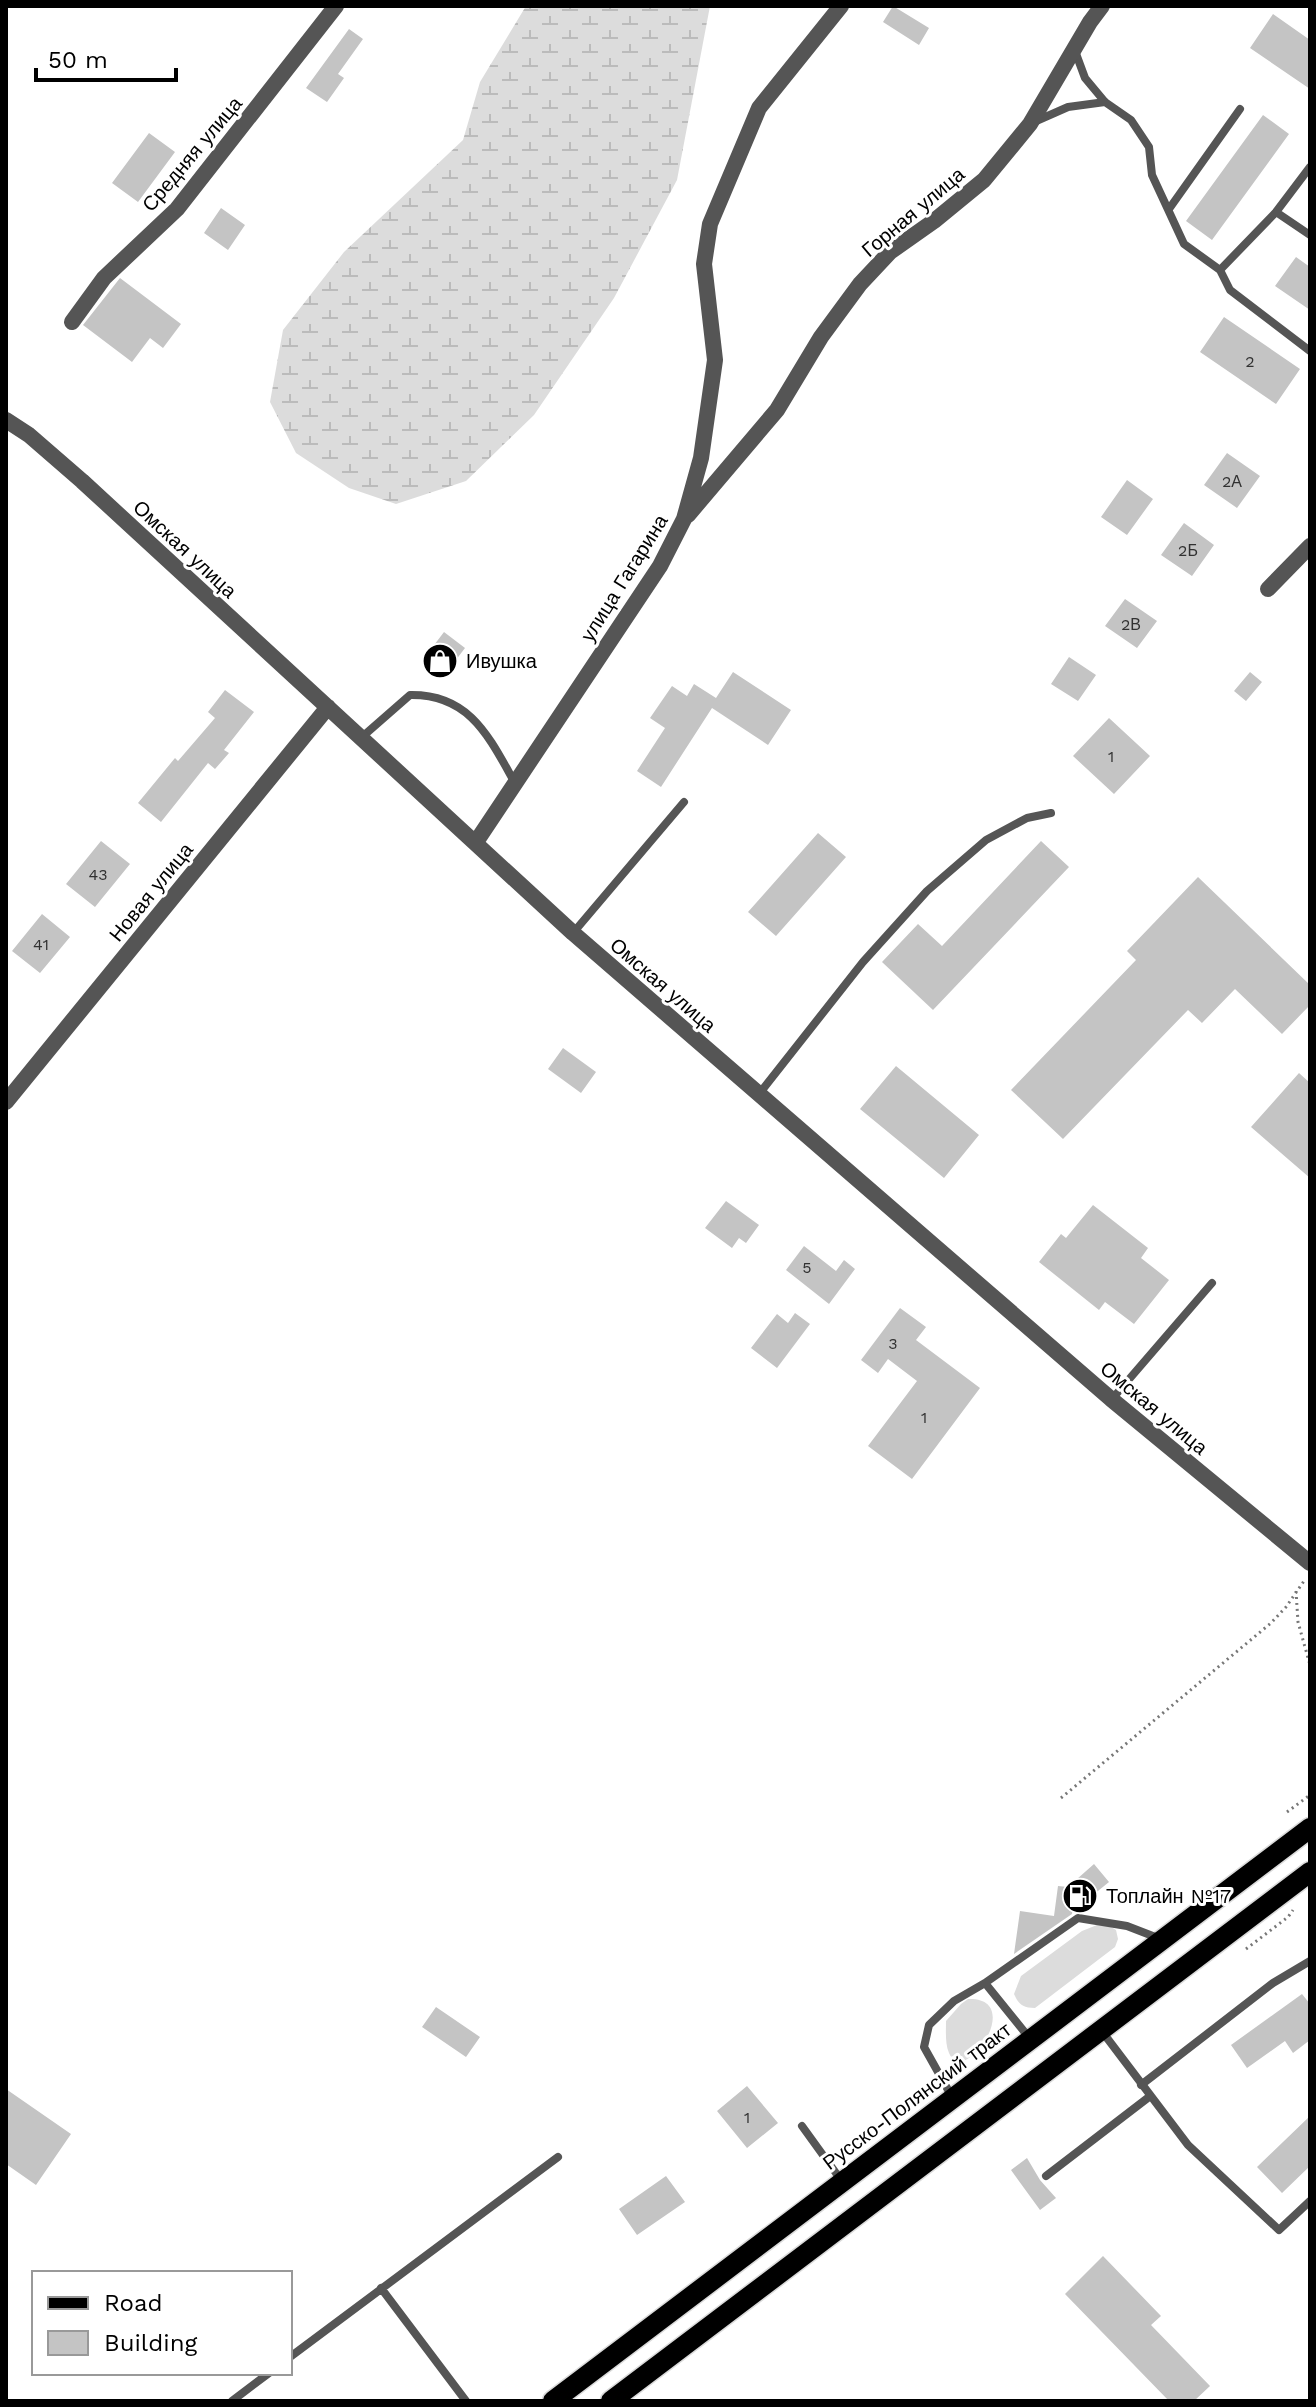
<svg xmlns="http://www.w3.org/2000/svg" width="1316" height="2407" font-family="'Work Sans',sans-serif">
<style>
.grass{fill:#dcdcdc}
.wetland{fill:url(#wetland-marsh)}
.building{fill:#c4c4c4}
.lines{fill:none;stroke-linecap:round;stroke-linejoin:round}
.primary-casing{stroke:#dbdbdb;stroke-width:23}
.path{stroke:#777;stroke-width:3;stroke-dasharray:2 4;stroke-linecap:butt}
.service{stroke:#555;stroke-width:8}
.minor{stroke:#555;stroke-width:16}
.primary{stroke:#000;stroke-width:20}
.labels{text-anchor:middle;stroke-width:6;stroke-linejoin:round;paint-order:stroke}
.number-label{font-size:16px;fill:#313131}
.street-label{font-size:20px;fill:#000;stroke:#fff}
.poi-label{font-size:20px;fill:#000;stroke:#fff;text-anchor:start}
</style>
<defs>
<pattern id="wetland-marsh" width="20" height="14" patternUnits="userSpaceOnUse" patternTransform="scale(2)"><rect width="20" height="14" fill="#dcdcdc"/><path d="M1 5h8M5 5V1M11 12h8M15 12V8" fill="none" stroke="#bbb"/></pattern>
</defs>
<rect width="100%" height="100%" fill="#fff"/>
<path class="grass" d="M1097,1925H1108L1116,1930L1118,1939L1115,1947L1035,2008C1023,2008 1019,2005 1014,1994L1021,1976L1082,1931Z
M968,1999C1027,1997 964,2089 949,2053C945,2044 946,2031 946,2021L961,2004Z"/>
<path class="wetland" d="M526,6H710L677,180L614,298L534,415L466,481L396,504L349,488L296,453L270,402L283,330L344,252L463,140L480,82Z"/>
<path class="building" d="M893,6L929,28L919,45L883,22Z
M1273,14L1310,40V89L1250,48Z
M349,29L363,39L338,74L344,78L327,102L306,88Z
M1263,115L1289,134L1212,240L1186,221Z
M149,133L175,152L138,202L112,183Z
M221,208L245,225L228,250L204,233Z
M1296,257L1310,267V310L1275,286Z
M120,278L181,324L163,348L150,338L132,362L83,325Z
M1224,317L1300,369L1276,404L1200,352Z
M1227,453L1260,476L1237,508L1204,485Z
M1127,480L1153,499L1127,535L1101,517Z
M1184,523L1214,545L1192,576L1161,555Z
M1125,599L1157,621L1137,648L1105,626Z
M444,632L465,648L446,673L425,657Z
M1069,657L1096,675L1078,701L1051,684Z
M733,672L791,710L768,745L712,708L661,787L637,771L665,728L650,718L672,686L687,696L694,684L716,698Z
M1250,672L1262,682L1246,701L1234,691Z
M225,690L254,712L224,750L229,753L215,769L208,763L161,822L138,803L175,758L178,761L215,718L208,712Z
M1109,718L1150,756L1114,794L1073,756Z
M818,833L846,857L776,936L748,912Z
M101,841L130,864L95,907L66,884Z
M1041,841L1069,867L933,1010L882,962L918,924L942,946Z
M1198,877L1310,985V1005L1282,1034L1235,989L1202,1023L1188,1010L1063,1139L1011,1090L1136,960L1127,951Z
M42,914L70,937L40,973L12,951Z
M563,1048L596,1072L581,1093L548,1069Z
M896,1066L979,1135L944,1178L860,1109Z
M1299,1073L1310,1083V1178L1251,1127Z
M726,1201L759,1225L746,1243L739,1238L732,1248L705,1228Z
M1093,1205L1148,1248L1141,1258L1169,1280L1134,1324L1105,1302L1099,1310L1039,1262L1061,1234L1066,1238Z
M804,1246L836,1271L844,1260L855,1269L829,1304L786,1270Z
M900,1308L926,1327L916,1340L980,1388L912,1479L868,1446L917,1381L888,1359L878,1373L861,1360Z
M795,1313L810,1324L777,1368L751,1348L777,1314L788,1323Z
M1094,1864L1109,1882L1093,1895L1091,1892L1073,1907L1072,1914L1014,1954L1020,1911L1054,1916L1058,1886L1068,1887Z
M1302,1994L1310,2004V2040L1293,2053L1285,2041L1247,2068L1231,2045Z
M436,2007L480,2037L466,2057L422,2027Z
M747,2086L778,2123L747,2148L717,2111Z
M6,2089L71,2134L36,2185L6,2164Z
M1310,2116V2166L1282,2193L1257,2167Z
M1027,2158L1040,2180L1056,2198L1040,2210L1011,2170Z
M666,2176L685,2202L637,2235L619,2209Z
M1103,2256L1161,2316L1151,2325L1210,2386L1194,2401H1169L1065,2294Z"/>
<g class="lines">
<defs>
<path id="primary" d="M553,2401L1310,1828
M611,2401L1310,1872"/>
</defs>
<use href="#primary" class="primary-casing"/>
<path class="path" d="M1296,1591L1298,1622L1310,1665
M1061,1798L1271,1623L1286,1607L1304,1581
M1287,1812L1310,1795
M1246,1949L1288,1917L1293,1910"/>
<path class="service" d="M1075,51L1085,78L1105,102L1131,120L1149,147L1152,175L1184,244L1220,270L1230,290L1310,351
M1034,122L1068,107L1105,102
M1169,209L1240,109
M1276,212L1310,235
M1220,270L1276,212L1310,167
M362,737L410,695C470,694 489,737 515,783
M573,933L684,802
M759,1094L863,962L927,891L986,840L1027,818L1051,813
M1112,1399L1212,1283
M1101,2030L1188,2145L1279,2230L1310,2201
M1031,2040L985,1983L1078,1918L1127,1926L1158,1938
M1141,2085L1273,1983L1310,1961
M952,2097L924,2047L929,2025L954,2001L985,1983
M802,2126L841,2180
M1046,2176L1149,2097
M381,2288L466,2401
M290,2357L558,2157
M232,2401L269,2373"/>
<path class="minor" d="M72,322L104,278L177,209L336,6
M6,420L29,435L82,481L573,933L1111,1399L1310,1563
M688,515L777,410L821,337L860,284L890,252L934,221L984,180L1030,124L1090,22L1102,6
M1268,589L1310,546
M476,842L660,566L684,519L701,458L715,360L704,264L710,224L759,108L841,6
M6,1102L328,707"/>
<use href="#primary" class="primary"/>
</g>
<defs>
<symbol id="shop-disc" viewBox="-11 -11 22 22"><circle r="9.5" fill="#000" stroke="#fff"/><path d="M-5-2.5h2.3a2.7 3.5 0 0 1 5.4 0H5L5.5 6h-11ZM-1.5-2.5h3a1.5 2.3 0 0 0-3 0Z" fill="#fff"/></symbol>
<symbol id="fuel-disc" viewBox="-11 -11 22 22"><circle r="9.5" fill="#000" stroke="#fff"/><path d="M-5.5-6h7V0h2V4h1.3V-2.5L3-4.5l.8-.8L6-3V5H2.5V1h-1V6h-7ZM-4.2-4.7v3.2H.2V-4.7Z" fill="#fff"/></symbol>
</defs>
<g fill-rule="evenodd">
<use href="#shop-disc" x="420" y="641" width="40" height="40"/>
<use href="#fuel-disc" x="1060" y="1876" width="40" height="40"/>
</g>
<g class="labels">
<g class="number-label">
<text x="1250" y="367">2</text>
<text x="1232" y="487">2А</text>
<text x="1188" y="556">2Б</text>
<text x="1131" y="630">2В</text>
<text x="1111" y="762">1</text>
<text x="98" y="880">43</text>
<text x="41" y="950">41</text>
<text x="807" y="1273">5</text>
<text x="893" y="1349">3</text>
<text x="924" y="1423">1</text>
<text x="747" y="2123">1</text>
</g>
<g class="street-label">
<text transform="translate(192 154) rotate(-50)" y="7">Средняя улица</text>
<text transform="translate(913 212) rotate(-40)" y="7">Горная улица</text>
<text transform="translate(185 549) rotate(43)" y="7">Омская улица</text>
<text transform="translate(624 578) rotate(-58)" y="7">улица Гагарина</text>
<text transform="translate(151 892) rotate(-51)" y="7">Новая улица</text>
<text transform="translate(663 985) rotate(41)" y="7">Омская улица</text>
<text transform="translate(1154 1408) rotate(40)" y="7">Омская улица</text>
<text transform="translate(917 2096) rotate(-37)" y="7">Русско-Полянский тракт</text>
</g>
<g class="poi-label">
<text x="466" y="668">Ивушка</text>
<text x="1106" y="1903">Топлайн №17</text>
</g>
</g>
<rect width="1316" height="2407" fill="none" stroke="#000000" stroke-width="16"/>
<rect x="32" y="2271" width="260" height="104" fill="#ffffff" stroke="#999999" stroke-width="2"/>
<rect x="48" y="2297" width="40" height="12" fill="#000000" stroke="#999999" stroke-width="2"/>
<text x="104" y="2311" font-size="24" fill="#000000">Road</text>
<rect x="48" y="2331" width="40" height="24" fill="#c4c4c4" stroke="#999999" stroke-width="2"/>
<text x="104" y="2351" font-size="24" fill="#000000">Building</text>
<path d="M36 68v12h140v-12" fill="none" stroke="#000000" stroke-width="4"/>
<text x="48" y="68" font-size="24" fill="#000000" stroke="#ffffff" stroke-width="6" paint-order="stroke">50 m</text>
</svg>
